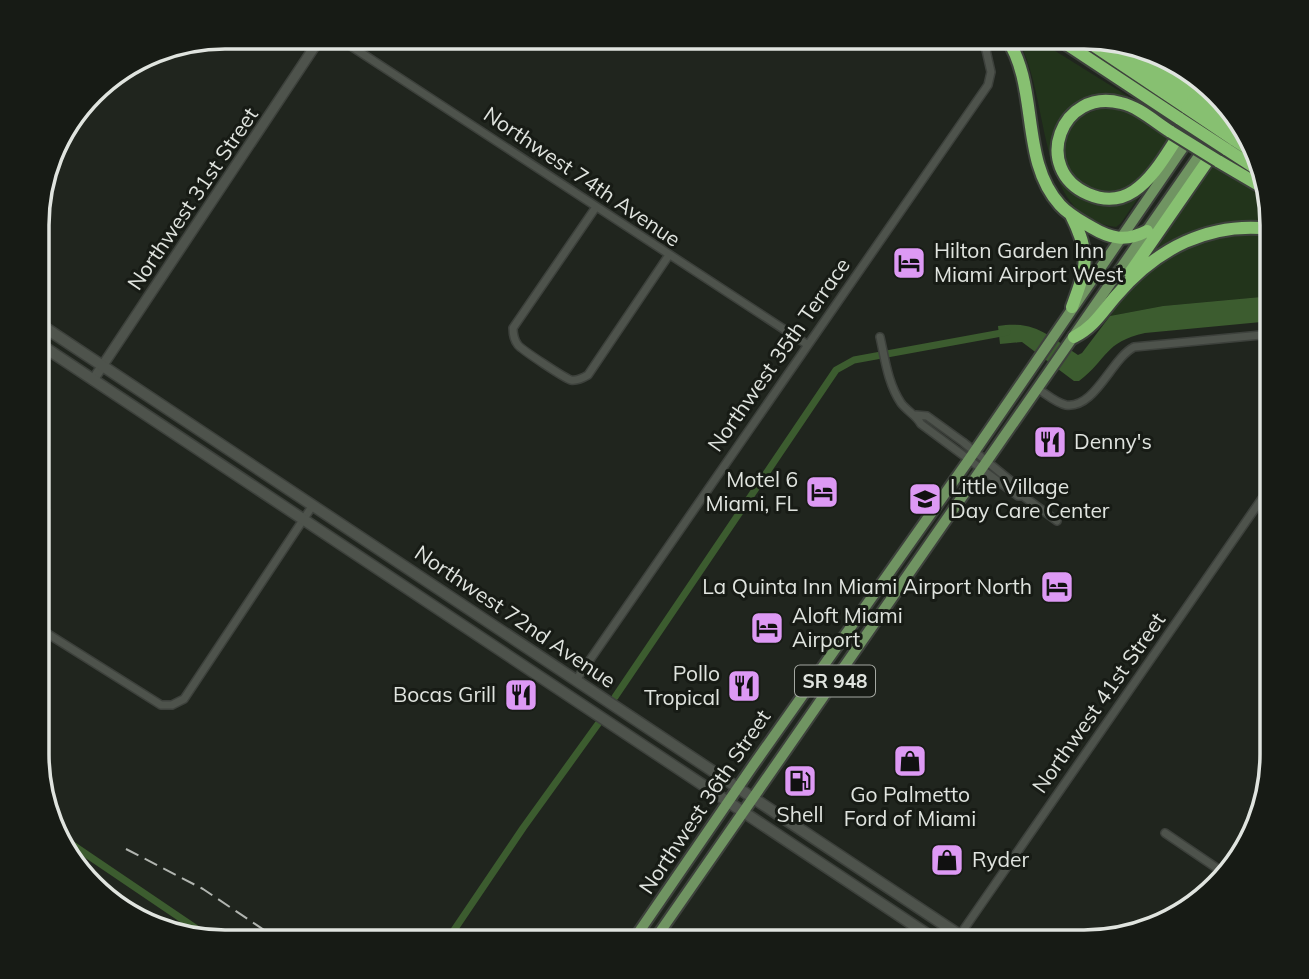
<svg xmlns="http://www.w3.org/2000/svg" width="1309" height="979" font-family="Mulish,sans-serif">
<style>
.green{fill:#22341b}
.water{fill:#3c5c2f}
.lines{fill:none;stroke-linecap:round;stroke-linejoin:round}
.canal{stroke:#3c5c2f;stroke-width:7}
.minor-casing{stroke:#3d413c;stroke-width:10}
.tertiary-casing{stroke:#3d413c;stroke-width:12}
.secondary-casing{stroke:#3d413c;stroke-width:13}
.primary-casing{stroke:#3d413c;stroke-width:14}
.motorway-casing{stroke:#3d413c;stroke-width:16}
.minor{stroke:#4e534c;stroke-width:7}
.tertiary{stroke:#4e534c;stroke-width:9}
.secondary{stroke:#4e534c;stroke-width:10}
.primary{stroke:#709462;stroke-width:10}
.motorway{stroke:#87c071;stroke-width:12}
.rail{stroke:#b1b5b0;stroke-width:2;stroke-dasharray:14 7;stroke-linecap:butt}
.motorway-bridge-casing{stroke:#3d413c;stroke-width:16;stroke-linecap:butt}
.motorway-bridge{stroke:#87c071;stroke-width:12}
.labels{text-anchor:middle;stroke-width:6;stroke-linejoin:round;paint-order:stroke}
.shield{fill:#171b15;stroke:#a4a8a2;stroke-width:2}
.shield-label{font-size:19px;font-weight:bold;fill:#e0e4df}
.street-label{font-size:21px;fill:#e0e4df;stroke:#171b15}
.poi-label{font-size:21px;fill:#e0e4df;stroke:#171b15;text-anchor:start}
.rim{fill:none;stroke:#e0e4df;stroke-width:3.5}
</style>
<rect width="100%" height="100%" fill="#20251e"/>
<path class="green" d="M1016,37H1033L1137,102C1106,92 1103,92 1078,112C1071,117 1061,122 1057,129C1041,157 1064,196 1093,203C1110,207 1124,202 1140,195L1121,223L1116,227C1033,218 1052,93 1016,37Z
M1110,107L1128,112L1170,137C1159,153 1147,178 1130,188C1073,217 1022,121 1110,107Z
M1212,162L1265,194L1272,223L1222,224L1199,229L1149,255Z
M1251,233L1272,235V296L1163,306L1110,316C1149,264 1185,237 1251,233Z"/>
<path class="water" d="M1272,296V321L1145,333C1104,342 1108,359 1079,381H1074L1022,342L1000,344L998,326C1035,320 1049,336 1078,355L1082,353L1110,316L1163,306Z"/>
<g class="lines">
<path class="canal" d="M615,697L836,370L854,360L1007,332
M55,833L213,940
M446,942L523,828L598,724"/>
<defs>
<path id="minor" d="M337,37L808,345
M596,207L513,328C513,334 514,340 518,345C522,350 566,379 571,380C577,381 583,378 588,375L669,255
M880,337C885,359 888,384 901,403C907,411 916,415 921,424L1018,496H1023
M1038,389C1046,394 1056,403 1066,405C1095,409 1111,359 1134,347L1272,334
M916,415L927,416L963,442L1022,490L1023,496L1057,521
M37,627L161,705H172L184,699L313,505
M576,680L988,85L991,72L983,37
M1165,833L1227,875
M955,942L1272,484"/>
<path id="tertiary" d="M93,380L321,37"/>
<path id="secondary" d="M38,323L970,942
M38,343L939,942"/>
<path id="primary" d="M632,942L752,767L968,461L1191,136
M653,942L1214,134"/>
<path id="motorway" d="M1006,37C1040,87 1019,160 1060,205C1069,215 1081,221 1091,227C1111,239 1126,242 1147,231
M1056,37L1180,119
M1081,37L1187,108
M1101,38L1193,100
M1129,45L1199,91
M1171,132C1155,122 1139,107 1121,103C1061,87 1031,169 1088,194C1104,201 1119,201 1134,191C1155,177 1169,149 1183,129
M1233,139L1256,154
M1226,149L1260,171
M1218,161L1264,188
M1071,215C1091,255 1087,266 1072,307
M1130,273L1215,150
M1074,337C1094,327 1102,312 1116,296C1156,249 1209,221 1272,229"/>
</defs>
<use href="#minor" class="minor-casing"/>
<use href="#tertiary" class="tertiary-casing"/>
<use href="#secondary" class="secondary-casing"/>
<use href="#primary" class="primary-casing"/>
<use href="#motorway" class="motorway-casing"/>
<use href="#minor" class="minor"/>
<use href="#tertiary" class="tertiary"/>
<use href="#secondary" class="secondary"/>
<use href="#primary" class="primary"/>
<use href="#motorway" class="motorway"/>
<path class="rail" d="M126,849L203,889L273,936"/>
<defs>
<path id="motorway-bridge" d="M1199,91L1229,110
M1193,100L1239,130
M1187,108L1233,139
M1180,119L1226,149
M1171,132L1218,161"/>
</defs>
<use href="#motorway-bridge" class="motorway-bridge-casing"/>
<use href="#motorway-bridge" class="motorway-bridge"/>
</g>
<defs>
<symbol id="hotel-square" viewBox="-11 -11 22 22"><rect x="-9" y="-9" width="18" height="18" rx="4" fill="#dd99f4" stroke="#171b15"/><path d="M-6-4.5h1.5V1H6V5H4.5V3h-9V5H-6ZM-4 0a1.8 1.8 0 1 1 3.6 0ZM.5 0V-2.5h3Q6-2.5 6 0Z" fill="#111"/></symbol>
<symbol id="restaurant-square" viewBox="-11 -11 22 22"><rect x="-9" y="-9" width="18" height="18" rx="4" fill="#dd99f4" stroke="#171b15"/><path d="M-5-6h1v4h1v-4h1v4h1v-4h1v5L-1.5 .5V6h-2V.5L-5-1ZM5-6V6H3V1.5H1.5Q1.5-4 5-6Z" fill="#111"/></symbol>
<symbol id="school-square" viewBox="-11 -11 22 22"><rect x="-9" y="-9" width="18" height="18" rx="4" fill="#dd99f4" stroke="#171b15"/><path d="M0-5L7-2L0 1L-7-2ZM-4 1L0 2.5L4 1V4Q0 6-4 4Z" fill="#111"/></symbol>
<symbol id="shop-square" viewBox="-11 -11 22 22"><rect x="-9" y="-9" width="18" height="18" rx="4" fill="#dd99f4" stroke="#171b15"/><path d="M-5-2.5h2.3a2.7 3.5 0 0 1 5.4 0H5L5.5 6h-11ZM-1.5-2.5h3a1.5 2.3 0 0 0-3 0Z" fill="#111"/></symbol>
<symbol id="fuel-square" viewBox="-11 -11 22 22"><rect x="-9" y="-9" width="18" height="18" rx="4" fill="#dd99f4" stroke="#171b15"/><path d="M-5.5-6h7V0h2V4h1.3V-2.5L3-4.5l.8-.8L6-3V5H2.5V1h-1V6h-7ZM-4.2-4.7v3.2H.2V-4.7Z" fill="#111"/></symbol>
</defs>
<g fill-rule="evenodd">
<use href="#hotel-square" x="890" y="244" width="38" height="38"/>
<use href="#restaurant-square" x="1031" y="423" width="38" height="38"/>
<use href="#hotel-square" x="803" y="473" width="38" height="38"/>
<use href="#school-square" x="906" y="480" width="38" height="38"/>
<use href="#hotel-square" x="1038" y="568" width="38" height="38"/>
<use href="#hotel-square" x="748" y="609" width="38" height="38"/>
<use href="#restaurant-square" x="725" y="667" width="38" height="38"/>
<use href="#restaurant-square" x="502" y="676" width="38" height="38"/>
<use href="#shop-square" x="891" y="742" width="38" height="38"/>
<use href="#fuel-square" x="781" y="762" width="38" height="38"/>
<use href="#shop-square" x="928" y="841" width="38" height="38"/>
</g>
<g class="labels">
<rect class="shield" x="795" y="665.5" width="80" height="31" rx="5"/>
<g class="shield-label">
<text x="835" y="688">SR 948</text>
</g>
<g class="street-label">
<text transform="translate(582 177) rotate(34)" y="7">Northwest 74th Avenue</text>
<text transform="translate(193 199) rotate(-56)" y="7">Northwest 31st Street</text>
<text transform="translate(779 355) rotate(-55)" y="7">Northwest 35th Terrace</text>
<text transform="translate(515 617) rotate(34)" y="7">Northwest 72nd Avenue</text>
<text transform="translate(1099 703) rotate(-55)" y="7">Northwest 41st Street</text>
<text transform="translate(705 802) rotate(-56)" y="7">Northwest 36th Street</text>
</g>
<g class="poi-label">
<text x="934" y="258">Hilton Garden Inn<tspan x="934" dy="24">Miami Airport West</tspan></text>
<text x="1074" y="449">Denny's</text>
<text x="798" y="487" text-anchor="end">Motel 6<tspan x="798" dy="24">Miami, FL</tspan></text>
<text x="950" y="494">Little Village<tspan x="950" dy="24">Day Care Center</tspan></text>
<text x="1032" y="594" text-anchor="end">La Quinta Inn Miami Airport North</text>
<text x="792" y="623">Aloft Miami<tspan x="792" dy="24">Airport</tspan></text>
<text x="720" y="681" text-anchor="end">Pollo<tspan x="720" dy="24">Tropical</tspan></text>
<text x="496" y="702" text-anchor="end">Bocas Grill</text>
<text x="910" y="802" text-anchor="middle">Go Palmetto<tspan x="910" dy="24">Ford of Miami</tspan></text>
<text x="800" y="822" text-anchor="middle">Shell</text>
<text x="972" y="867">Ryder</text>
</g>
</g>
<path d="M0 0H1309V979H0ZM225 49H1084A176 176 0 0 1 1260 225V754A176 176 0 0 1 1084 930H225A176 176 0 0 1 49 754V225A176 176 0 0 1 225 49Z" fill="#171b15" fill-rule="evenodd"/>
<path class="rim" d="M225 49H1084A176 176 0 0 1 1260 225V754A176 176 0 0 1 1084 930H225A176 176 0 0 1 49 754V225A176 176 0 0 1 225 49Z"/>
</svg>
